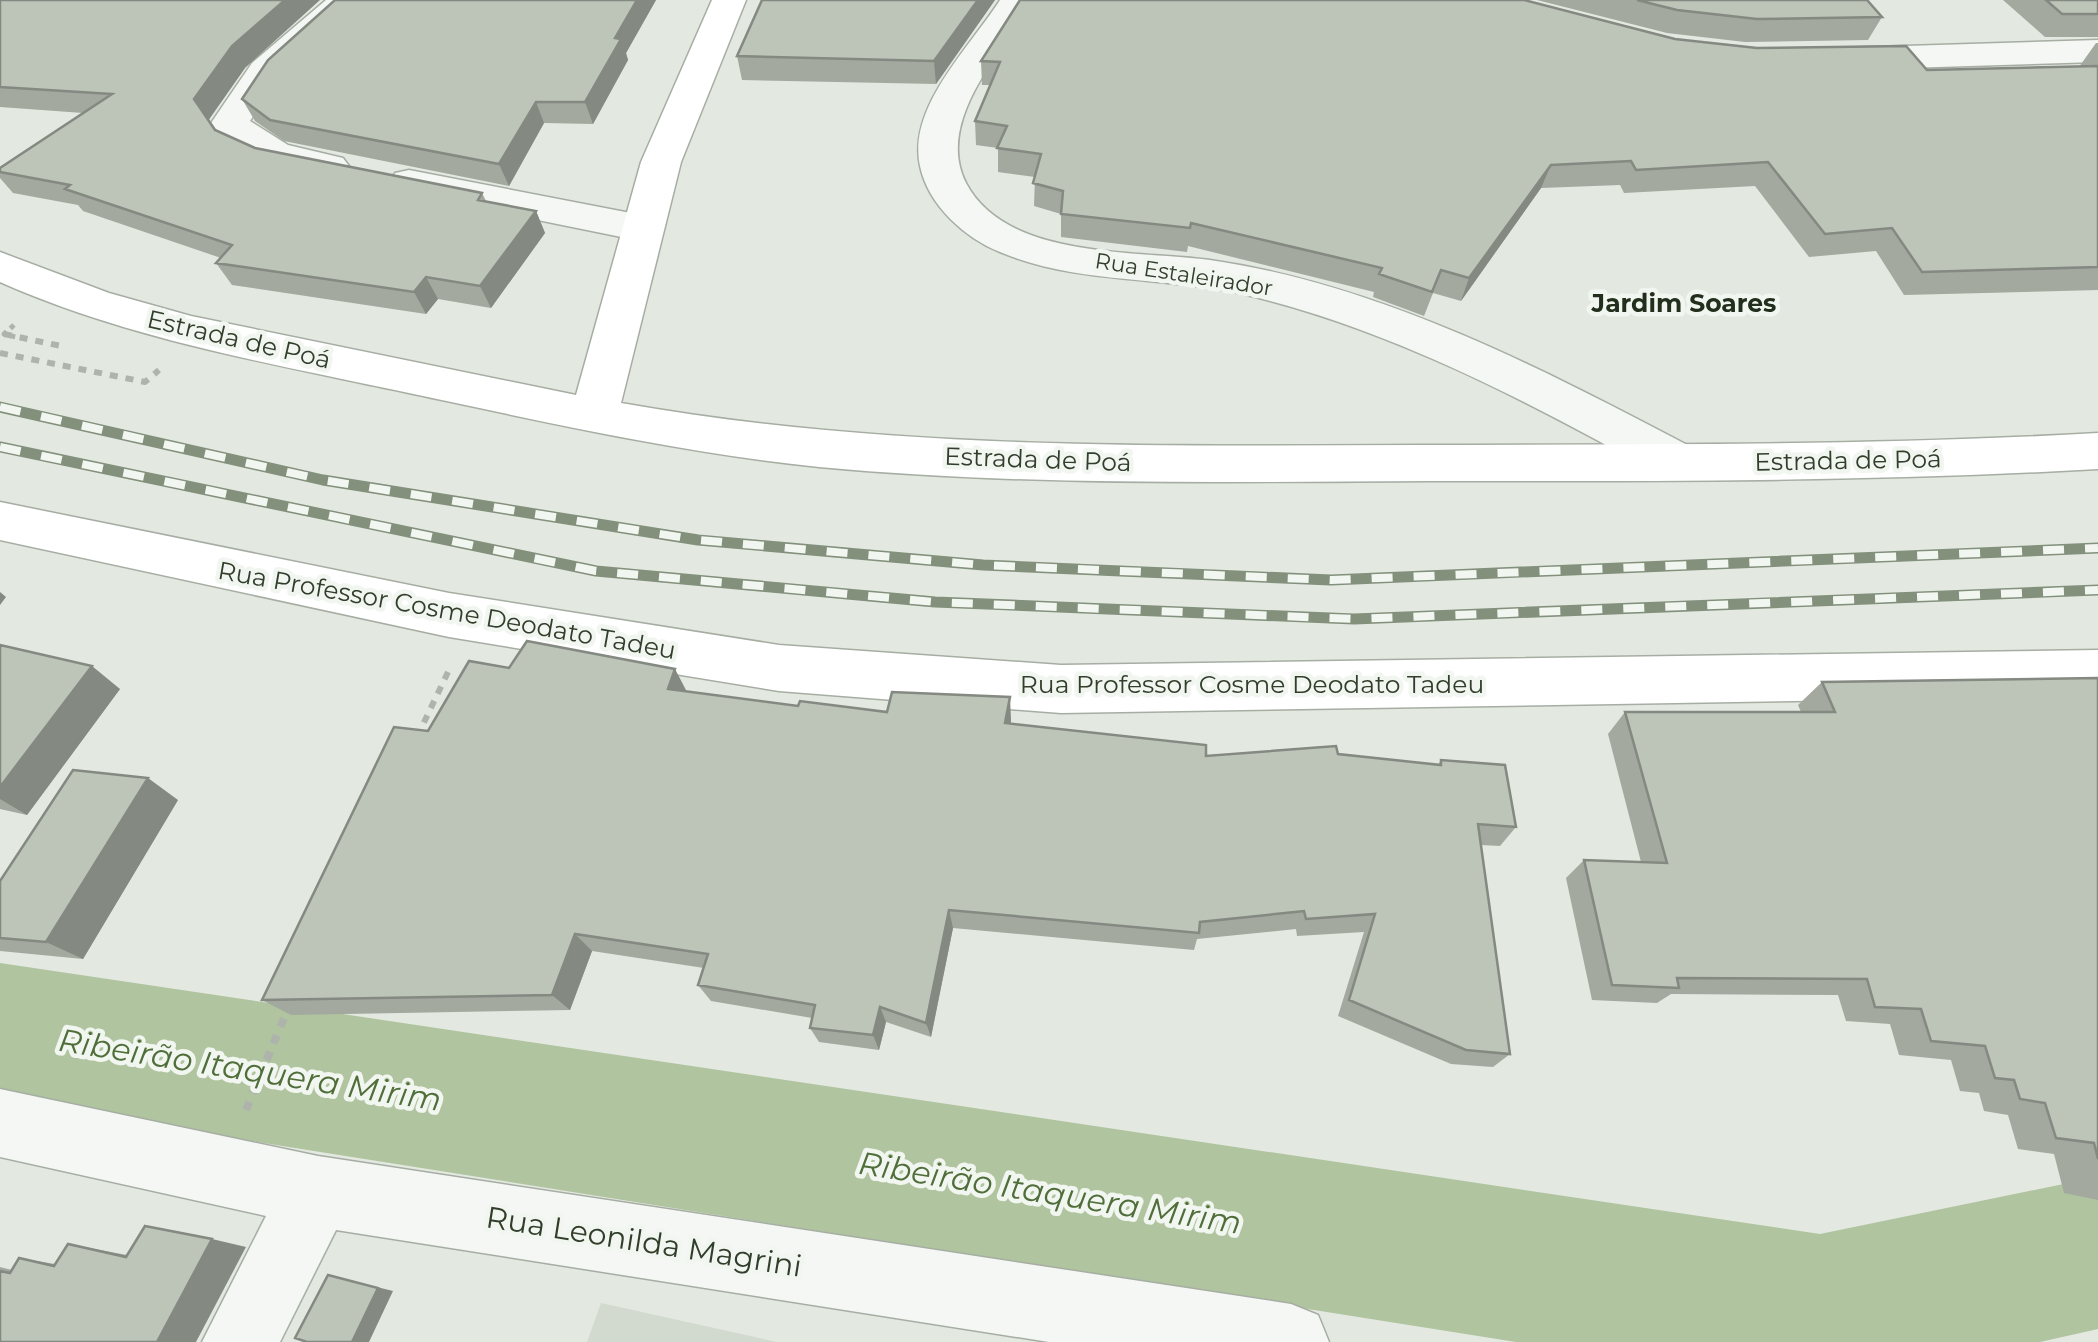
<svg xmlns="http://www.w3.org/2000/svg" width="2098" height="1342" font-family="Montserrat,sans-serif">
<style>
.built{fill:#d2dacf}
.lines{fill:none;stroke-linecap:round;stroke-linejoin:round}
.river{fill:#b0c49f;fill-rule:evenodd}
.street-casing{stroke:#a6aea3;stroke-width:3}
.secondary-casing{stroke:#a6aea3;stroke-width:3}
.path-far2{stroke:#aeb4ab;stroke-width:5;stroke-dasharray:5 5;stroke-linecap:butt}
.path-far1{stroke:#aeb4ab;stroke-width:6;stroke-dasharray:8 8;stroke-linecap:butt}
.path{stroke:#aeb4ab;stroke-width:8;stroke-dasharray:9 9;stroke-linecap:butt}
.street{fill:#f4f7f3;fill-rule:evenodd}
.secondary{fill:#fff;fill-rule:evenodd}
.rail-casing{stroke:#83907c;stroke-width:11}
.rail{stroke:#f2f6f0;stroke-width:8;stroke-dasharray:21;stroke-linecap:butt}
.wall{fill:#a3a99e}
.shaded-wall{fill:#848981}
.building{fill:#bdc4b8;stroke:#848981;stroke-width:2.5}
.labels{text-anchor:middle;stroke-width:9;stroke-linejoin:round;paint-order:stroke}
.far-street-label{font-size:22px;fill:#313e2b;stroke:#f2f6f0}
.far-quarter-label{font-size:25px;font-weight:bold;fill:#232f1d;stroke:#f2f6f0}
.street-label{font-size:25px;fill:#313e2b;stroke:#f2f6f0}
.near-street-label{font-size:30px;fill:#313e2b;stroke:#f2f6f0}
.near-water-label{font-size:32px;font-style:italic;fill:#4f6e39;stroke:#f2f6f0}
</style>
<rect width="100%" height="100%" fill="#e3e8e1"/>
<path class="built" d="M601,1303L777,1342H587Z"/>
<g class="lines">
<path class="river" d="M0,963L1820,1234L2098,1177V1329L2040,1342H1516L0,1101Z"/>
<defs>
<path id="street" d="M326,0H364L278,79L250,121L288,145L343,158L349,166L343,174C300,185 236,159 211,123L252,63Z
M1000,0H1034C1004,50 934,120 966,183C1006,260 1137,250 1210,260C1382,285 1543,369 1695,449L1702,462L1695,475L1678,480L1661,475C1527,401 1388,327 1238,293C1159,276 1076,284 1000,252C965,238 928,205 920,166C907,107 971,46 1000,0Z
M2098,40V62L1841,70L1828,67L1823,59L1828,51L1841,48Z
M409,170L641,215L656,219L662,228L656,237L641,241L395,191L389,182L395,173Z
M0,1089L318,1156L1291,1304L1318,1315L1329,1342H1049L336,1230L280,1342H202L266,1216L0,1157Z"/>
<path id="secondary" d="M712,0H746L681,162L621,403C885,450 1151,446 1419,445C1645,444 1872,446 2098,433V469C1874,482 1651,481 1427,481C1224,482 1021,486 819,467C674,452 532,419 390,389C258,361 124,337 0,282V252L109,293L191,316L576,395L641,162Z
M0,502L449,593L779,645L1061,665L2098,650V696L1061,713L779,691L449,637L0,540Z"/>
</defs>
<use href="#street" class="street-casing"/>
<use href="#secondary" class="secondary-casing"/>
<path class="path-far2" d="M14,325L4,334L16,337"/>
<path class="path-far1" d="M4,334L61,346
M0,353L145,382L159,370
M417,737L448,672"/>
<path class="path" d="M246,1110L289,1006"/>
<use href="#street" class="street"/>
<use href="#secondary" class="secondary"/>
<defs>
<path id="rail" d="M0,407L323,480L698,540L983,565L1331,580L2098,548
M0,447L596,571L935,602L1354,619L2098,590"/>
</defs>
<use href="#rail" class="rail-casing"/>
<use href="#rail" class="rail"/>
</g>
<path class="wall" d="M0,0L245,68L208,120L215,130L255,148L482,193L486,201L536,211L545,233L491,308L438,299L426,314L232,285L216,263L221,258L83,211L78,205L13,193L0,178V168L83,113L0,107Z
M335,0H656L626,53L628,60L593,124L544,123L509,186L284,141L255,121L242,99Z
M762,0H995L936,84L742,80L737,56Z
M1537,0H1867L1882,17L1868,40L1745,42L1667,33Z
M2003,0H2098V37H2045Z
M1675,39L1927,70L2079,67L2096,43H2098V290L1904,295L1876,251L1809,257L1755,186L1624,193L1620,185L1541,188L1461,301L1433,293L1424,316L1373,297L1374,292L1188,246L1187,252L1061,237V214L1034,206L1035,177L998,172V148L976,145L975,121L990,85H982L981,61Z
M0,645L120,689L27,815L0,809Z
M509,668L798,706L1011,720V723L1206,756L1338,754L1438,765L1441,760L1516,827L1500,846L1481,845L1510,1054L1493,1067L1451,1064L1338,1016L1364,932L1297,936L1296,929L1197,939L1194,950L953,928L931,1037L886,1022L879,1050L819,1042L810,1028L812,1018L711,1001L698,985L704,968L592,951L570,1010L291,1015L262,1000L428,731Z
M2098,678V1200L2064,1193L2054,1154L2018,1149L2008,1115L1984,1111L1979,1093L1960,1091L1951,1060L1899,1055L1890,1024L1846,1021L1838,995L1671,994L1657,1003L1592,1000L1566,878L1584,860L1641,862L1608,734L1625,712H1801L1798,705L1822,682Z
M178,800L83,959L0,951V881Z
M68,1244L127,1255L246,1247L0,1342V1267L12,1270L19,1258L55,1264Z"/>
<path class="shaded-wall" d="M285,0H320L245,68L208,121L194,99L232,46Z
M637,0H656L626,53L628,60L593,124L585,102L615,38Z
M978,0H995L936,84L934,61Z
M536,102L544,123L509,186L499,164Z
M1551,165L1541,188L1461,301L1469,278Z
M536,211L545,233L491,308L480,286Z
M426,277L438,299L426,314L414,292Z
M0,592L6,597L0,605Z
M92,666L120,689L27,815L0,799V787Z
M675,669L687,692L668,689Z
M1010,697L1011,720L1006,745L1005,723Z
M148,778L178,800L83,959L46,942Z
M949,910L953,928L931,1037L926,1023Z
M575,934L592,951L570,1010L552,995Z
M880,1007L886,1022L879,1050L873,1035Z
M212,1239L246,1247L196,1342H157Z
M328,1275L393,1291L369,1342H352Z"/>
<path class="building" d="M0,0H285L232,46L194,99L215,130L255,148L482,193L478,200L536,211L480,286L426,277L414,292L216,263L232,245L65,189L70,185L0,172V168L112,94L0,87Z
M335,0H637L615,38L621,39L585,102H536L499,164L270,120L242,99L268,60Z
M762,0H978L934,61L737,56Z
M1020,0H1524L1675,39L1757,48L1906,46L1927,70L2098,66V267L1922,272L1892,228L1825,234L1768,162L1636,170L1631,161L1551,165L1469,278L1441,270L1432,292L1379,274L1382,268L1191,223L1190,228L1061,214L1063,191L1033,183L1041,154L997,148L1007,126L975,121L1000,62L981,61Z
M1637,0H1867L1882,17L1757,19L1677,10Z
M2046,0H2098V14H2062Z
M527,641L675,669L668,689L798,706L800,701L887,712L892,692L1010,697L1005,723L1206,745V756L1336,746L1338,754L1441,765V760L1505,765L1516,827L1478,824L1510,1054L1466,1050L1349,1000L1375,914L1306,919L1304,911L1200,922L1199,933L949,910L926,1023L880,1007L873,1035L810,1028L815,1005L698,985L708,954L575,934L552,995L262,1000L394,727L428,731L469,661L509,668Z
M0,645L92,666L0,787Z
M2098,678V1159L2094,1143L2056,1138L2045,1103L2020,1099L2014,1080L1995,1078L1985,1046L1931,1041L1921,1009L1875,1007L1867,979L1677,978L1679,988L1612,985L1584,860L1667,863L1625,712H1835L1822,682Z
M73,770L148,778L46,942L0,938V881Z
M145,1226L212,1239L157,1342H0V1271L10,1273L19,1258L54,1266L68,1244L126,1257Z
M328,1275L378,1288L352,1342H307L295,1338Z"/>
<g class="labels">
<g class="far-street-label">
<text transform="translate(1184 274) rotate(9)" y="8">Rua Estaleirador</text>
</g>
<g class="far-quarter-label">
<text x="1684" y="312">Jardim Soares</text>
</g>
<g class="street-label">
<text transform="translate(239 339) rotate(13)" y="9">Estrada de Poá</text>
<text transform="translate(1038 459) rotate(2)" y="9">Estrada de Poá</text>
<text transform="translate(1848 460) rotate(-1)" y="9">Estrada de Poá</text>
<text transform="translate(447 610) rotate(10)" y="9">Rua Professor Cosme Deodato Tadeu</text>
<text x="1252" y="693">Rua Professor Cosme Deodato Tadeu</text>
</g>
<g class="near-street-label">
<text transform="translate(644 1242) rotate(9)" y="10">Rua Leonilda Magrini</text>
</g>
<g class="near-water-label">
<text transform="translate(250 1070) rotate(9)" y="11">Ribeirão Itaquera Mirim</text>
<text transform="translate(1050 1193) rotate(9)" y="11">Ribeirão Itaquera Mirim</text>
</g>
</g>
</svg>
